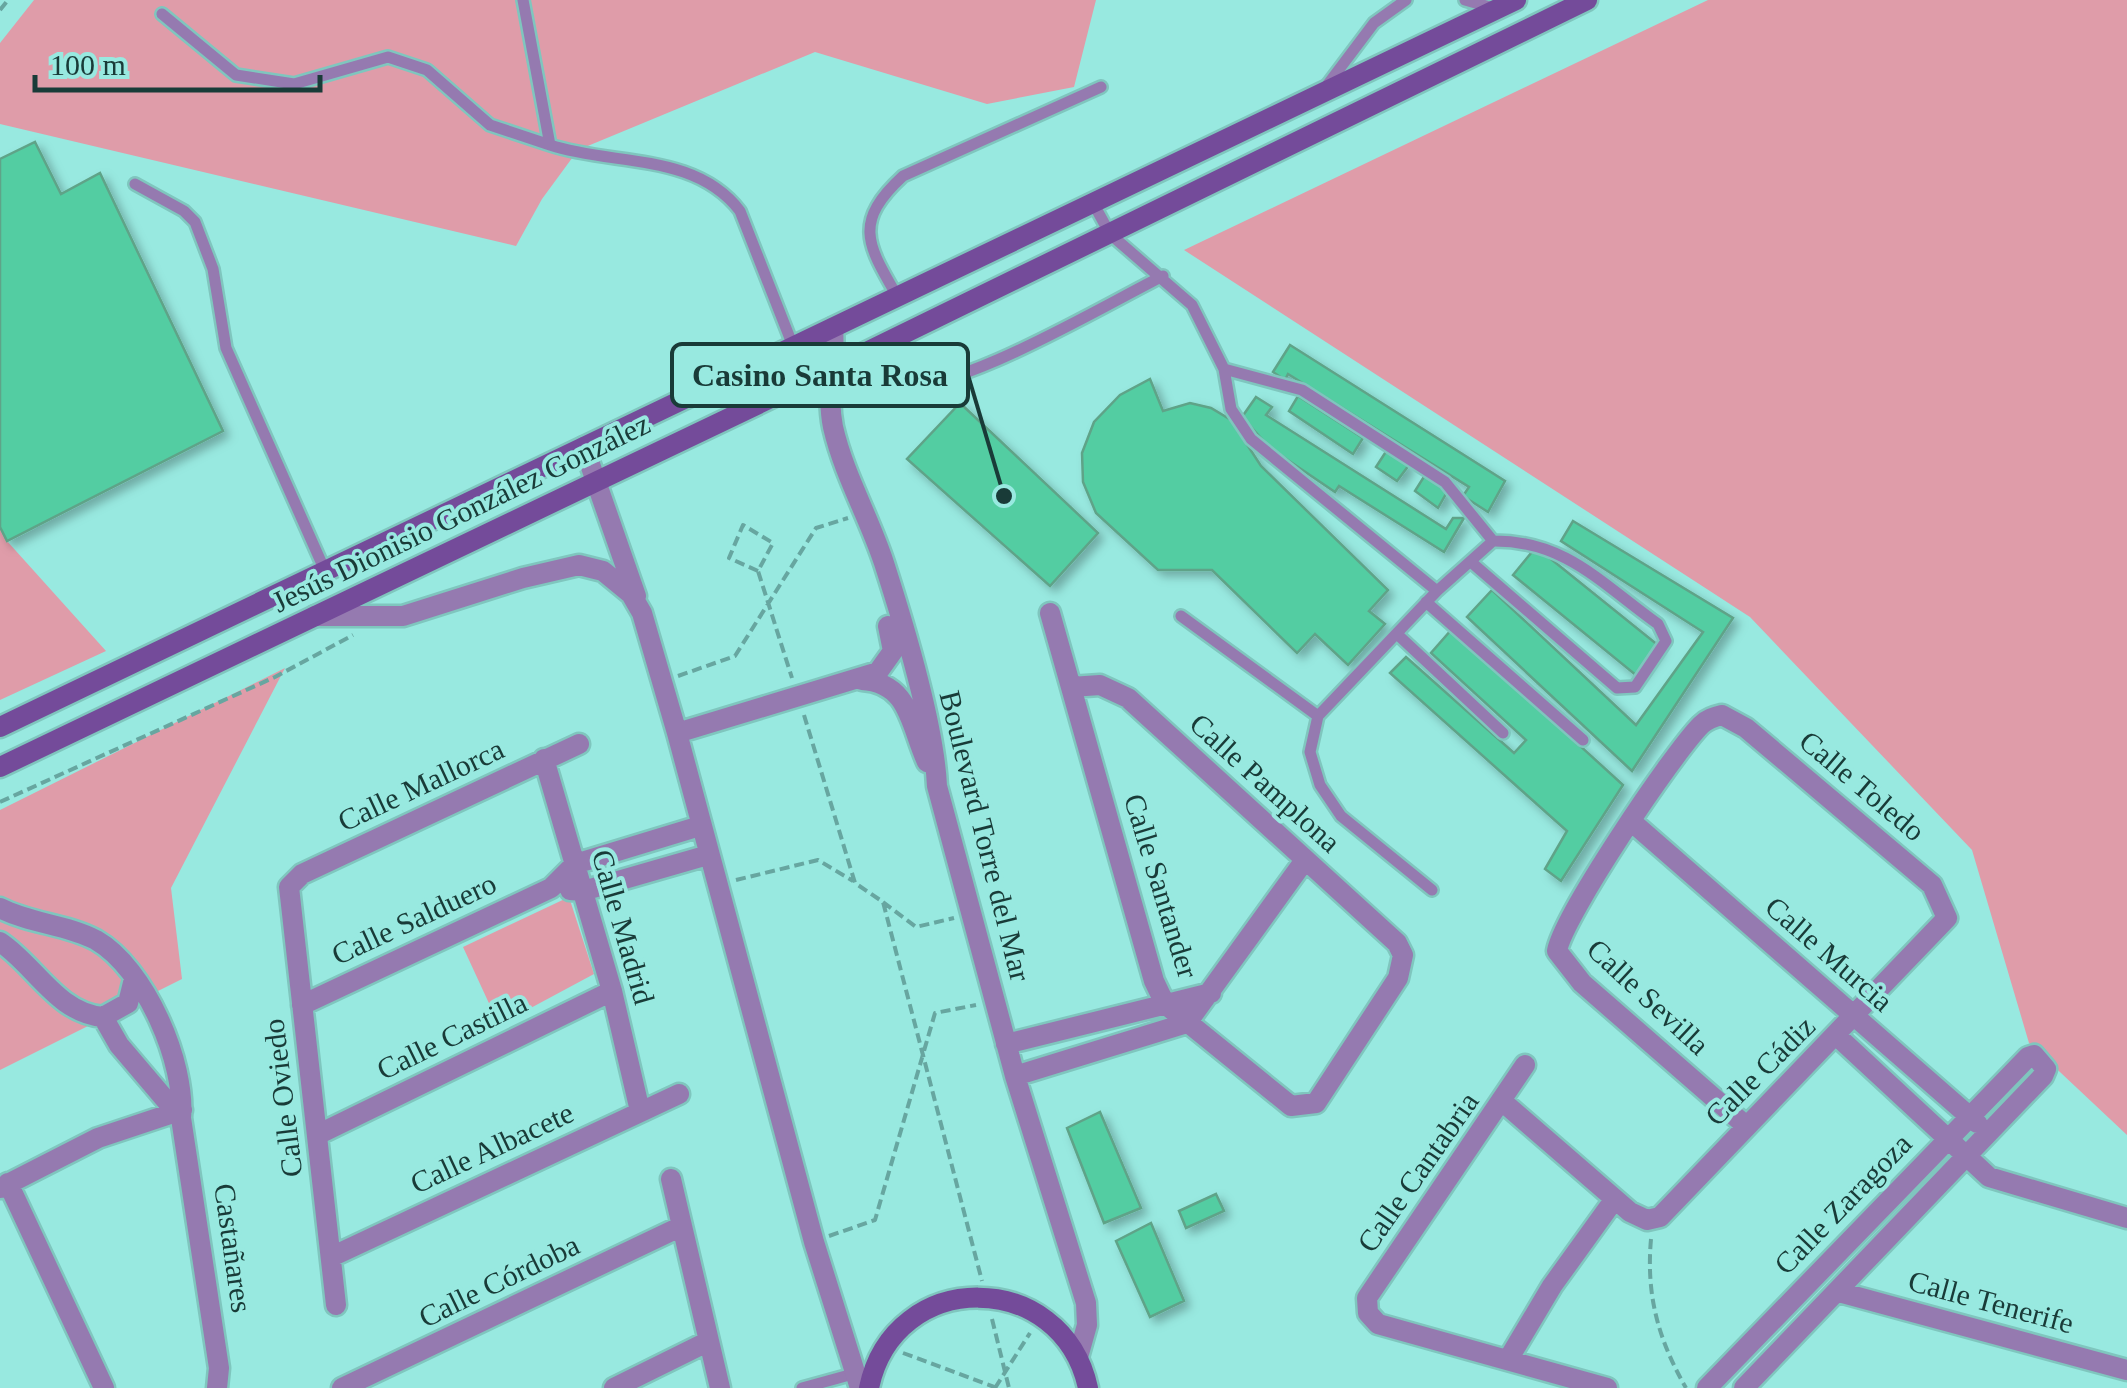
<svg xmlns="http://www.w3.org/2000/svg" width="2127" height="1388" font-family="'Times New Roman',serif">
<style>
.green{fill:#df9ca9}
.building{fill:#52cda2;stroke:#5fa388;stroke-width:2.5;filter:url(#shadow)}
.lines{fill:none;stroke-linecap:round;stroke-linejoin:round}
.lane-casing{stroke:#7fc6be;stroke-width:16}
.street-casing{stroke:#7fc6be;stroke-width:25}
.secondary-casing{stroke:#7fc6be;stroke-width:25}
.path{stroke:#67a6a0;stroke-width:4;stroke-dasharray:10 5;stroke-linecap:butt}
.lane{stroke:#957ab0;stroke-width:11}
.street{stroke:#957ab0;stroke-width:20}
.secondary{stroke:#744b9a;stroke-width:20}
.labels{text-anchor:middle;stroke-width:8;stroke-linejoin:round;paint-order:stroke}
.street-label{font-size:30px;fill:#193b38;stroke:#98e9e0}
.leader{fill:none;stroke:#193b38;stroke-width:4}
.callout-dot{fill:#193b38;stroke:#98e9e0;stroke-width:4}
.callout{fill:#98e9e0;stroke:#193b38;stroke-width:4}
.callout-label{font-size:32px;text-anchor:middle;font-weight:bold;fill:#193b38}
</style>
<defs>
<filter id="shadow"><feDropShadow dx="5.5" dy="5.5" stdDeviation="5" flood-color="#0004"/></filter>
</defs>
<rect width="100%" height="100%" fill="#98e9e0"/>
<path class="green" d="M34,0H1096L1074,87L987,104L815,52L578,150L542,199L516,246L0,124V43Z
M1708,0H2127V1135L2029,1043L1972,850L1750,617L1184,250Z
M0,527L7,541L106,651L0,700Z
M285,668L171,888L182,979L0,1070V810Z
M569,897L594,974L499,1025L463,947Z"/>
<path class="building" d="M35,142L61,194L100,173L223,431L7,541L0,527V159Z
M1290,345L1505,481L1488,512L1463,496L1469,487L1288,374L1285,380L1273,372Z
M1150,379L1163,411L1190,403L1211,408L1231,420L1261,466L1388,590L1369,611L1385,624L1348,665L1315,634L1297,653L1212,570H1158L1096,513L1083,482L1082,453L1094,422L1120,395Z
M1298,396L1363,438L1353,454L1289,411Z
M1256,397L1272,407L1266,415L1446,529L1453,518H1464L1444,552L1339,486L1335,492L1270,448L1242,417Z
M960,403L1098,533L1050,586L907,459Z
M1387,450L1409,465L1397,481L1376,467Z
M1425,475L1447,492L1438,508L1415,491Z
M1573,521L1733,618L1632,771L1467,617L1492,590L1636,725L1703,632L1561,541Z
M1536,547L1659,646L1637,676L1513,575Z
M1452,629L1623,785L1561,881L1545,869L1567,831L1390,673L1406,657L1514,753L1526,740L1431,653Z
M1100,1112L1141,1208L1104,1223L1067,1128Z
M1216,1194L1224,1211L1186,1228L1179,1211Z
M1151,1223L1184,1301L1150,1317L1116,1241Z"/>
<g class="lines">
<defs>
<path id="lane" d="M523,0L550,145C613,166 695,152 740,211L793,346
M1465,0L1493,8
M162,14L236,75L294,84L388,57L427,70L490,125L550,145
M1325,88L1374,23L1406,0
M135,184L184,211L195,222L213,269L226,348L326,573
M1092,201L1110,234L1192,305L1224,369L1231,409L1251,439L1437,591L1318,716L1310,752L1320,785L1341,816L1432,890
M897,296C867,244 853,222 903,176L1101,87
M844,363C859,373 874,383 893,386C954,396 1104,305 1163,276
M1224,369L1302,390L1445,482L1493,541L1437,591
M1471,562L1617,688L1635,687L1666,641L1658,624C1602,584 1565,540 1493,541
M1426,602L1583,740
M1181,616L1318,716
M1397,634L1503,733
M802,1388L853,1374"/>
<path id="street" d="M833,328C836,361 826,393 833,427C844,475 869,517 884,563C904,625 934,723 937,786L1015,1076L1086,1303L1087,1325L1078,1357
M584,447L636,596
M1050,613L1154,981L1165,1004L1291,1106L1316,1103L1398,978L1403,955L1397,943L1128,698L1100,685L1071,687
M315,616H403L523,578L579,565L603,571L631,594L642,613L677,733L814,1242L860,1388
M862,680C910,683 910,725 927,762
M677,733L878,672L893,651L888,626
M544,759L612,991L640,1111
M1632,822L1977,1123
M570,890L583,891L708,855
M0,908C31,924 66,924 96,940C145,968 186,1063 181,1118L219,1368L217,1388
M0,942C35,965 57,1013 103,1017L119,1045L181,1118
M302,1005L551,888L575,864L700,826
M103,1017L128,1003L134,979
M1837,1036L1989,1177L2127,1218
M1006,1044L1211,993
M1525,1065L1367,1298L1368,1313L1378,1324L1607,1388
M1015,1076L1187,1023L1305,860
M1503,1102L1630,1212L1647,1220L1660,1217L1947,918L1932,885L1746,728L1722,715C1714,717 1707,719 1701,725C1673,753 1563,916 1557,951L1582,983L1745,1125
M317,1135L612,991
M671,1179L720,1388
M8,1183L104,1388
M0,1188L98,1138L182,1110
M331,1257L679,1094
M1839,1292L2127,1370
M336,1305L289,887L302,874L579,744
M1509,1358L1552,1286L1614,1200
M342,1388L682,1226
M614,1388L709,1341
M1707,1388L2028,1057L2034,1055L2046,1069L2043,1076L1744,1388"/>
<path id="secondary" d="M0,727L1516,0
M0,767L844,363L1587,0
M869,1388C894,1267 1062,1268 1088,1388"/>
</defs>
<use href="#lane" class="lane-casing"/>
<use href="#street" class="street-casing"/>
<use href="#secondary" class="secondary-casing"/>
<path class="path" d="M0,10L8,0
M758,571L729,558L743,525L773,543L758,571L792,678
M678,676L735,656L816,528L848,518
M804,715L855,883L883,902L982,1281
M0,802L275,677L353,635
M736,880L818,860L853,881
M883,902L916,927L954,918
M829,1236L875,1220L935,1013L976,1005
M1651,1239C1646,1295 1658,1339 1686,1388
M992,1319L1009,1388
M903,1353L997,1388
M995,1388L1030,1333"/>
<use href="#lane" class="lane"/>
<use href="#street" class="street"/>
<use href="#secondary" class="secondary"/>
</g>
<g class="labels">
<g class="street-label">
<text transform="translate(461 513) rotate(-26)" y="10">Jesús Dionisio González González</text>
<text transform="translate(1265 783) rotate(42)" y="10">Calle Pamplona</text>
<text transform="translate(421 785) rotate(-25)" y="10">Calle Mallorca</text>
<text transform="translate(1862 786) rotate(40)" y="10">Calle Toledo</text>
<text transform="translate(985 836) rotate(76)" y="10">Boulevard Torre del Mar</text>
<text transform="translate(1161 886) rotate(73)" y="10">Calle Santander</text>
<text transform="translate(414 919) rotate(-25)" y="10">Calle Salduero</text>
<text transform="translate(623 927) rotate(74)" y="10">Calle Madrid</text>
<text transform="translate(1829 954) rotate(41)" y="10">Calle Murcia</text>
<text transform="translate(1648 997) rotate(43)" y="10">Calle Sevilla</text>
<text transform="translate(452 1036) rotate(-26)" y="10">Calle Castilla</text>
<text transform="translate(1760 1071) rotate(-45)" y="10">Calle Cádiz</text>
<text transform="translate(283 1098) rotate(-97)" y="10">Calle Oviedo</text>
<text transform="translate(492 1148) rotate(-25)" y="10">Calle Albacete</text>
<text transform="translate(1418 1172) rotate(-55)" y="10">Calle Cantabria</text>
<text transform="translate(1843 1204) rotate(-46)" y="10">Calle Zaragoza</text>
<text transform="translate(233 1248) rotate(82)" y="10">Castañares</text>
<text transform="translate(499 1281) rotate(-26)" y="10">Calle Córdoba</text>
<text transform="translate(1991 1302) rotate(15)" y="10">Calle Tenerife</text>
</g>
</g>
<path class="leader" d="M1004 496L968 375"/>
<circle class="callout-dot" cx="1004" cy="496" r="10"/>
<rect class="callout" x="672" y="344" width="296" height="62" rx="10"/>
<g class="callout-label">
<text x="820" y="386">Casino Santa Rosa</text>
</g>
<path d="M35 75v15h285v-15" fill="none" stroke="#193b38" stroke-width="5"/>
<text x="50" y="75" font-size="30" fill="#193b38" stroke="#98e9e0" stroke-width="8" paint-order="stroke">100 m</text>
</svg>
